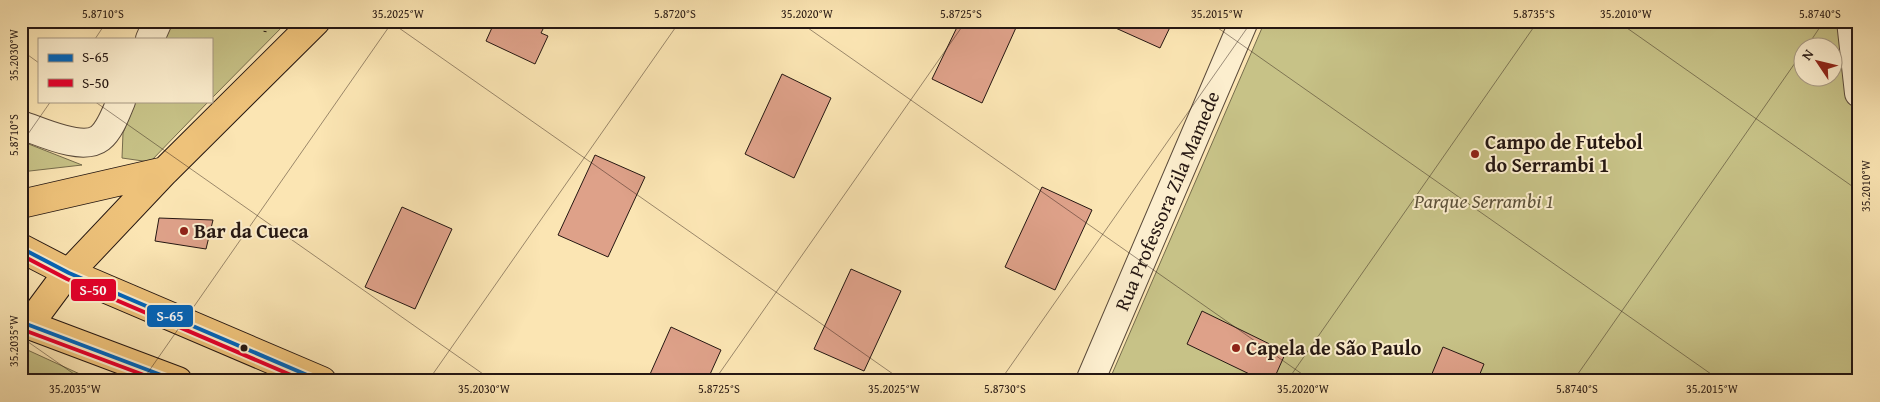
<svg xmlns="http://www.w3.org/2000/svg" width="1880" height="402" font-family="'Gentium Book Plus',serif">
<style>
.green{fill:#c7c287;stroke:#766c4c;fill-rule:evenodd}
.building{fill:#dea189;stroke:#251712}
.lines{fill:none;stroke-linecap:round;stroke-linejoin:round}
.minor-casing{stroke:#5a4a3a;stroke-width:30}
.major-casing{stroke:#251712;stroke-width:30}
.path{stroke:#251712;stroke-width:3;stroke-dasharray:1 2.5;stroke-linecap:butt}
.minor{stroke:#fceece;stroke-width:28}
.major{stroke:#eec27a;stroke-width:28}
.bus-1-casing{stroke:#fceece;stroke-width:8}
.bus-2-casing{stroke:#fceece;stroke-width:8}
.bus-1{stroke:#0065bd;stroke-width:4}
.bus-2{stroke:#e4002b;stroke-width:4}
.ticks{fill:none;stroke:#251712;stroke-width:1;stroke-opacity:0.45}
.poi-dot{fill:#8f2418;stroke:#fceece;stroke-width:2}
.bus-dot{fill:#251712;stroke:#fceece;stroke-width:2}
.labels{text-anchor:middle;stroke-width:4;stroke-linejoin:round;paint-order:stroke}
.poi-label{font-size:20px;font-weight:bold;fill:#251712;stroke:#fceece;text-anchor:start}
.street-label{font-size:20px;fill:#251712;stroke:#fceece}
.park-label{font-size:20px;font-style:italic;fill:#5e533b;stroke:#fceece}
.line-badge{stroke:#fceece;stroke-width:2}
.badge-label{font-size:14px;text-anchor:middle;font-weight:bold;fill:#fff}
.neatline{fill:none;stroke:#251712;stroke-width:2}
.ticks-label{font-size:12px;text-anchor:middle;fill:#251712}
</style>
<rect width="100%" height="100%" fill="#fbe5b3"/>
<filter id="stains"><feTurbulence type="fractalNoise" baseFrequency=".004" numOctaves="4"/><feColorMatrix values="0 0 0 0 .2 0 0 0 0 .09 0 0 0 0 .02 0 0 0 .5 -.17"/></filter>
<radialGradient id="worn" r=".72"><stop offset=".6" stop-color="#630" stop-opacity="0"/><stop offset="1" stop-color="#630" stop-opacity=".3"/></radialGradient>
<path class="green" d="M168,21H288L211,99V39H161Z
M1265,21H1840L1859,134V381H1109ZM1802,48H1832V78H1802Z
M136,101H209L150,162L122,158L123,133Z
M21,141L82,165L21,172Z
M21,347L95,381H21Z"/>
<path class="building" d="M495,21H547L541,33L548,36L535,64L486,41Z
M960,21H1019L982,103L932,79Z
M1100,21H1173L1160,48Z
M782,74L831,98L794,178L745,154Z
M595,155L645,177L608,257L558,235Z
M1042,187L1092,210L1055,290L1005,267Z
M402,207L452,229L415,309L365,287Z
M159,218L213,220L206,249L155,241Z
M851,269L901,291L864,371L814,349Z
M1202,311L1286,352L1273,381H1264L1187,344Z
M671,327L721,350L707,381H647Z
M1443,347L1484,364L1477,381H1429Z"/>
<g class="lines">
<defs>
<g id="minor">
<path d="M1851,21L1859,93"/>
<path d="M150,39L158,21"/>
<path d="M21,125C40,131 82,152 100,138C110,130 116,113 121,101"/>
<path id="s1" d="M1090,381L1244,21"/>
</g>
<path id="major" d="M21,204L165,171
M21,248L69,273L322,381
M21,322L178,381
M23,323L39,311L62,280L165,171L316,21"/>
</defs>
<use href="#minor" class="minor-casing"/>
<use href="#major" class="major-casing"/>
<path class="path" d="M265,32L266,21"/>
<use href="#minor" class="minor"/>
<use href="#major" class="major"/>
<defs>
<path id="bus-1" d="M21,248L69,273L321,381
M21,322L177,381"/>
<path id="bus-2" d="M21,255L67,279L305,381
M21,329L160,381"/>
</defs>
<use href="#bus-1" class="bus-1-casing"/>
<use href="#bus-2" class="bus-2-casing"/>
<use href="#bus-1" class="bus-1"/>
<use href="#bus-2" class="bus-2"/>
</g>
<path class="ticks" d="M389,21L903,381M798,21L1312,381M1208,21L1721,381M1617,21L1859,191M95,39L107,21M1806,48L1824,21M21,50L39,63M94,101L493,381M21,144L51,101M21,337L84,381M142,381L393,21M428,381L680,21M714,381L966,21M1000,381L1252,21M1287,381L1538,21M1573,381L1802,53"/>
<g class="poi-dot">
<circle cx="1475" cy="154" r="5"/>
<circle cx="184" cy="231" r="5"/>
<circle cx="1236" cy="348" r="5"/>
</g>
<circle class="bus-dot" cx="244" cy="348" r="4.5"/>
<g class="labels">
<g class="poi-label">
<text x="1485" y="149">Campo de Futebol<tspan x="1485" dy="23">do Serrambi 1</tspan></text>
<text x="194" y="238">Bar da Cueca</text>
<text x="1246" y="355">Capela de São Paulo</text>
</g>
<g class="street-label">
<text dy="7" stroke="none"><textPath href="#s1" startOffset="196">Rua Professora Zila Mamede</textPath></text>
</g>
<g class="park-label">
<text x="1484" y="208">Parque Serrambi 1</text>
</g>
</g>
<g class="line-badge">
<rect x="70" y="278" width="47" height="24" rx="5" fill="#e4002b"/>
<rect x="146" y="304" width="48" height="24" rx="5" fill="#0065bd"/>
</g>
<g class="badge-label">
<text x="93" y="295">S-50</text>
<text x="170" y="321">S-65</text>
</g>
<rect width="1880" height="402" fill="none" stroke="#fbe5b3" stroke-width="55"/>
<rect x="38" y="38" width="175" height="65" fill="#fceece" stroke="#a69883"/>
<rect x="48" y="54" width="25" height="8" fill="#0065bd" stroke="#a69883"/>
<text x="82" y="62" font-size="15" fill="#251712">S-65</text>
<rect x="48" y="79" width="25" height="8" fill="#e4002b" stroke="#a69883"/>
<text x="82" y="88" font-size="15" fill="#251712">S-50</text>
<g transform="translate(1818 62) rotate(305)"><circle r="24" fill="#fceece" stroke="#a69883"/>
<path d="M0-4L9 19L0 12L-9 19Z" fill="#8f2418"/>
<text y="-8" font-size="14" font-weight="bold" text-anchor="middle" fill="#251712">N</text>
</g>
<rect x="28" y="28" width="1824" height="346" class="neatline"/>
<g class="ticks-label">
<text x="103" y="18">5.8710°S</text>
<text x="398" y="18">35.2025°W</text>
<text x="675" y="18">5.8720°S</text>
<text x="807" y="18">35.2020°W</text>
<text x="961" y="18">5.8725°S</text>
<text x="1217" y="18">35.2015°W</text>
<text x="1534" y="18">5.8735°S</text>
<text x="1626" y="18">35.2010°W</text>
<text x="1820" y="18">5.8740°S</text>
<text transform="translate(14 55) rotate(-90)" y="4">35.2030°W</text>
<text transform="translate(14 135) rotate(-90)" y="4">5.8710°S</text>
<text transform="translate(1866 186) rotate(-90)" y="4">35.2010°W</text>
<text transform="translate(14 341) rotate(-90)" y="4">35.2035°W</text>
<text x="75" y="393">35.2035°W</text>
<text x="484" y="393">35.2030°W</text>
<text x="719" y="393">5.8725°S</text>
<text x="894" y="393">35.2025°W</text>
<text x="1005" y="393">5.8730°S</text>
<text x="1303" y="393">35.2020°W</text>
<text x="1577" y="393">5.8740°S</text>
<text x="1712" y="393">35.2015°W</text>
</g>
<rect width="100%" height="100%" filter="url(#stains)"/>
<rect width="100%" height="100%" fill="url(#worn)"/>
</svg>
